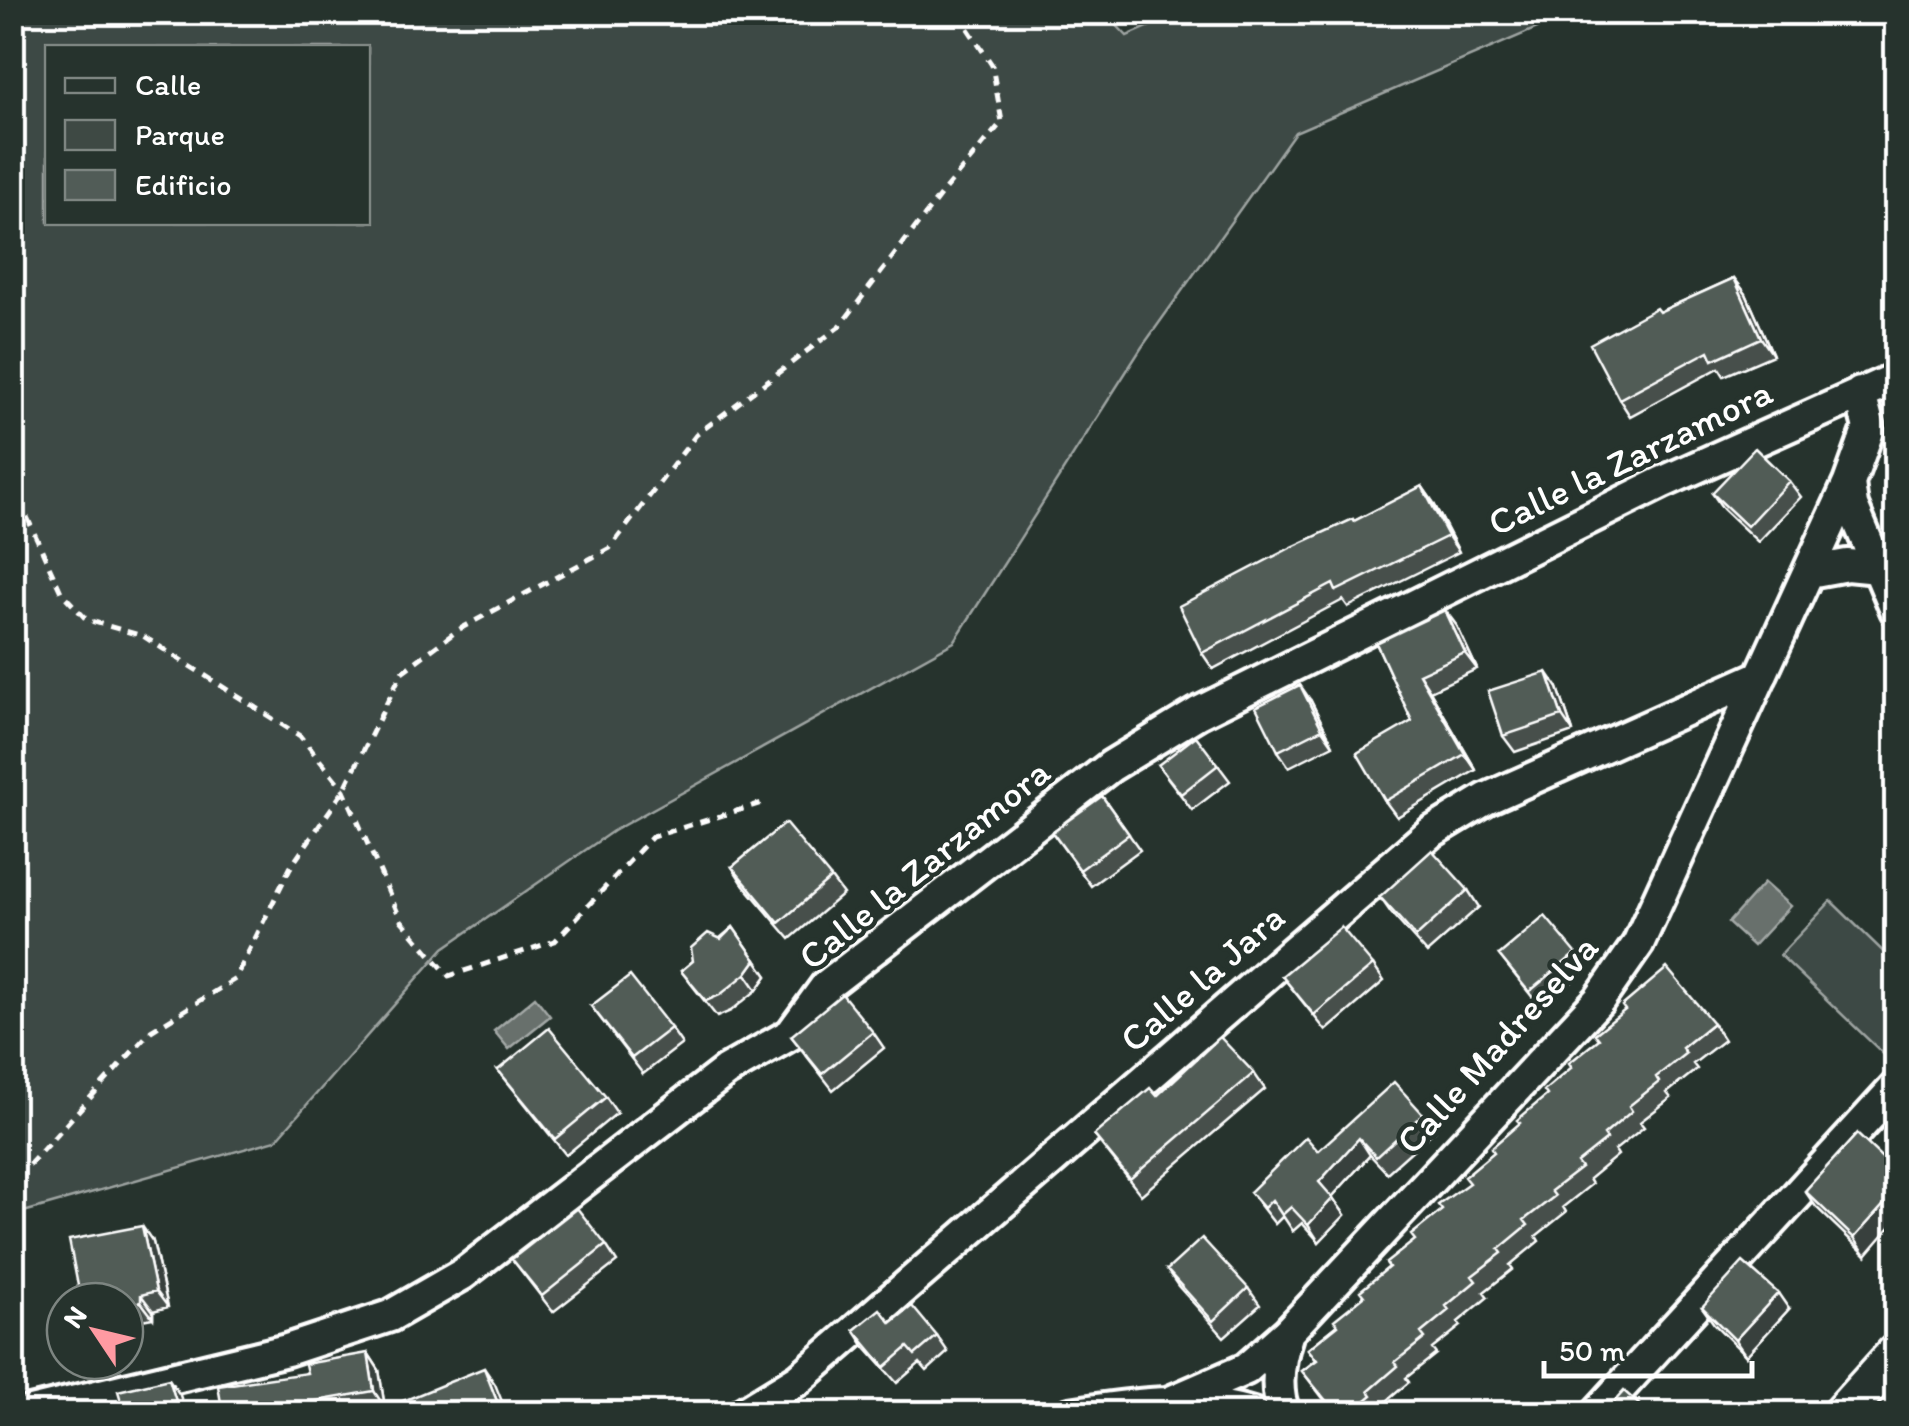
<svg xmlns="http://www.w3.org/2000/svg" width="1909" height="1426" font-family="Itim,sans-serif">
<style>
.green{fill:#3e4944;stroke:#9ea4a2;stroke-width:2.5;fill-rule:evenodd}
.water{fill:#67706c;stroke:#a4a9a7;stroke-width:2.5}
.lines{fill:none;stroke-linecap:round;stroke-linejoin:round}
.minor-casing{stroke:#fff;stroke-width:38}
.major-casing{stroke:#fff;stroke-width:45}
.path{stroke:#fff;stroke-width:5;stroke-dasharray:10 8;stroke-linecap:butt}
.minor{stroke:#26332d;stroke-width:30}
.major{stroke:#26332d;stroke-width:38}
.wall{fill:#464f4b;stroke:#fff;stroke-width:2.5}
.shaded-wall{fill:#39403d;stroke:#fff;stroke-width:2.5}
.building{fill:#515c57;stroke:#fff;stroke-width:2.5}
.labels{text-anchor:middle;stroke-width:9;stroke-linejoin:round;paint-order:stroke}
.street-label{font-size:38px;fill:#fff;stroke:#26332d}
</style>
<rect width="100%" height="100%" fill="#26332d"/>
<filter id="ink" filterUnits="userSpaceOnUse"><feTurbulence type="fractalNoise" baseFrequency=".01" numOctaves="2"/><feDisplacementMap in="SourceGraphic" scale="20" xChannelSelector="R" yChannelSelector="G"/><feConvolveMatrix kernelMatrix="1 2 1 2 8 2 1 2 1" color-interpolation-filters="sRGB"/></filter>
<g filter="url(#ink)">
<path class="green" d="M1105,13L1127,36L1180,13H1572L1295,132L1142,347L954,642L613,831L444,948L276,1140L13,1215V13ZM48,48H368V222H48Z
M1831,901L1896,964V1066L1780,955Z"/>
<path class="water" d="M1764,883L1790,906L1753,946L1728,923Z
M535,997L550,1016L509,1049L494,1031Z"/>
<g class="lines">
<defs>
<path id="minor" d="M1860,393L1869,428L1849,483L1852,506L1896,610
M1809,572L1847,565L1878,568
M1168,1403L1246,1369L1288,1332L1599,1000L1638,944L1849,483
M22,1414L287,1350L390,1316L463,1274L726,1071L791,1034L826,986L1111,766L1198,713L1661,483L1896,378
M742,1414L799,1379L1430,833L1486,799L1761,676
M1070,1414C1131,1404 1193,1395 1253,1414
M1285,1414C1273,1389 1280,1356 1288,1332
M1596,1414L1896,1087"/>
<path id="major" d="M1842,1414L1896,1354"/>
</defs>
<use href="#minor" class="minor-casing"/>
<use href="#major" class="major-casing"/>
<path class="path" d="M12,484L61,592L87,620L143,636L300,736L344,790L401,920L449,976L555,941L652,837L762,803
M29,1165L151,1031L235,979L290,868L344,790L402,672L458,630L610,548L696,435L840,326L942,193L1002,122L992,65L957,12"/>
<use href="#minor" class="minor"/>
<use href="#major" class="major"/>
</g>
<path class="wall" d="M1734,278L1746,294L1773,355L1724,376L1719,368L1630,416L1619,399L1659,312Z
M1789,481L1801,497L1758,542L1723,509L1712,493Z
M1422,486L1433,502L1459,552L1348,607L1343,600L1213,669L1202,653L1354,521Z
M1457,626L1477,669L1430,691L1476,770L1397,817L1385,801L1412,721L1376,643Z
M1558,688L1573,732L1515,752L1503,736Z
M1311,701L1333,745L1289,767L1278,751Z
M1158,765H1218L1230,781L1192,810Z
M1102,796L1140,850L1091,886L1052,832Z
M732,867L831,878L843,894L790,939L743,884Z
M1468,890L1479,907L1427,953L1391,913L1380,897Z
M733,927L767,976L757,990L731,1011L717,1017L681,971Z
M1576,953L1587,969L1541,1008L1499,955Z
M1373,965L1384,981L1326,1031L1282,976Z
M591,1006L671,1028L682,1044L643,1074Z
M1713,1023L1724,1040L1693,1064L1697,1069L1667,1093L1671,1098L1640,1122L1644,1127L1615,1150L1618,1155L1589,1179L1592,1184L1563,1207L1566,1212L1536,1236L1539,1241L1510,1265L1513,1269L1484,1292L1488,1297L1458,1322L1461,1326L1432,1349L1436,1354L1406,1378L1409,1382L1381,1406L1384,1411L1381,1414H1335L1302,1371L1316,1360L1308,1349Z
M873,1032L884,1048L833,1090L791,1036Z
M498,1070L606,1097L617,1113L566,1155Z
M1254,1073L1265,1089L1141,1195L1094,1135L1157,1096Z
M1423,1114L1435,1130L1387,1173L1370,1155L1332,1197L1345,1215L1319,1242L1302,1223L1293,1231L1283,1216L1275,1224L1250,1192L1318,1151Z
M1857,1134L1866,1255L1816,1207L1805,1191Z
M153,1242L168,1307L153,1311V1318L125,1323V1301Z
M606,1245L617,1262L553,1312L512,1259Z
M1167,1270L1248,1288L1260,1305L1224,1337L1178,1286Z
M1702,1307L1789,1309L1746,1356L1714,1324Z
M891,1323L937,1336L948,1352L927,1371L920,1363L897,1383L865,1347L854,1330Z
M368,1353L379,1370L385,1408L349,1414H223L307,1373Z"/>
<path class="shaded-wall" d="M1734,278L1746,294L1773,355L1761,338Z
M1422,486L1433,502L1459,552L1448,536Z
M1445,610L1457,626L1477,669L1465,653Z
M1547,672L1558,688L1573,732L1562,716Z
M1419,674L1430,691L1476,770L1465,754Z
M1300,685L1311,701L1333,745L1322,729Z
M756,960L767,976L757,990L746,974Z
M1359,1138L1370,1155L1331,1198L1319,1182Z
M1896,1191V1220L1866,1255L1854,1238Z
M1333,1198L1345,1215L1319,1242L1308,1225Z
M142,1226L153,1242L168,1307L156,1291Z
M1778,1293L1789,1309L1746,1356L1735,1340Z
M141,1295L153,1311V1318L141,1302Z
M368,1353L379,1370L385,1408L374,1391Z
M484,1368L495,1384L507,1414H502Z
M169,1379L180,1395L186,1414H180Z"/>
<path class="building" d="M1734,278L1761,338L1713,360L1709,351L1619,399L1590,344L1656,308L1659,312Z
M1755,448L1789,481L1747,526L1712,493Z
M1422,486L1448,536L1336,591L1333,584L1202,653L1179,606L1292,547L1353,519L1354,521Z
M1445,610L1465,653L1419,674L1465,754L1385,801L1357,753L1412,721L1376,643Z
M1547,672L1562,716L1503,736L1488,691Z
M1300,685L1322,729L1278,751L1256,707Z
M1196,736L1218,765L1181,794L1158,765Z
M1102,796L1129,834L1080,870L1052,832Z
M785,823L831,878L779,923L732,867Z
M1432,850L1468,890L1416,937L1380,897Z
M1545,916L1576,953L1529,992L1499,955Z
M733,927L756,960L746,974L720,995L706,1001L681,971L693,961L691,948L708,933L721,939Z
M1341,927L1373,965L1314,1015L1282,976Z
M1667,968L1713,1023L1682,1048L1686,1053L1656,1077L1659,1082L1629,1106L1632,1111L1604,1135L1607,1139L1577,1163L1581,1168L1551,1191L1555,1196L1524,1220L1528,1225L1499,1249L1502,1253L1472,1276L1476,1281L1446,1306L1449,1310L1421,1333L1425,1338L1395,1362L1398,1366L1369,1391L1372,1395L1349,1414H1337L1302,1371L1317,1360L1308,1349L1338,1325L1334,1320L1364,1296L1360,1291L1389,1267L1386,1263L1415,1240L1411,1235L1442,1210L1438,1205L1469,1183L1464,1177L1494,1152L1491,1148L1520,1123L1517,1120L1547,1095L1544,1091L1572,1067L1569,1063L1599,1039L1595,1034L1625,1010L1622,1006Z
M630,976L671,1028L632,1058L591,1006Z
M842,994L873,1032L822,1074L791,1036Z
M549,1028L606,1097L555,1139L498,1070Z
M1220,1037L1254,1073L1130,1179L1094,1135L1150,1088L1157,1096Z
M1394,1082L1423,1114L1376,1157L1359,1138L1319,1182L1333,1198L1308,1225L1291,1207L1282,1215L1272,1200L1264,1208L1250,1192L1306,1137L1318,1151Z
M1857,1134L1896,1171V1191L1854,1238L1805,1191Z
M577,1208L606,1245L542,1296L512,1259Z
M142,1226L156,1291L141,1295V1302L125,1305V1301H81L69,1240Z
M1202,1238L1248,1288L1213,1321L1167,1270Z
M1743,1262L1778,1293L1735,1340L1702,1307Z
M912,1306L937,1336L915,1355L908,1347L885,1367L854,1330L880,1309L891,1323Z
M368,1353L374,1391L282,1407L283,1414H223L218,1386L307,1373L305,1364Z
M484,1368L502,1414H408L403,1401Z
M169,1379L180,1414H125L118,1391Z
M1624,1391L1650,1414H1603Z"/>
</g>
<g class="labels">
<g class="street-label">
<text transform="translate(1630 457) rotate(-26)" y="13">Calle la Zarzamora</text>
<text transform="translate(924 864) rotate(-39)" y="13">Calle la Zarzamora</text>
<text transform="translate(1202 978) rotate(-41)" y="13">Calle la Jara</text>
<text transform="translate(1497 1044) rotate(-48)" y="13">Calle Madreselva</text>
</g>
</g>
<rect width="1909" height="1426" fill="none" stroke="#26332d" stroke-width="50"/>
<rect x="25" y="25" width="1859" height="1376" fill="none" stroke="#fff" stroke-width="4" filter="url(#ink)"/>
<rect x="45" y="45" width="325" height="180" fill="#26332d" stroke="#7d8581" stroke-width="2.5"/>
<rect x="65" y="78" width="50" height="15" fill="#26332d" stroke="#7d8581" stroke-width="2.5"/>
<text x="135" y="95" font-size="30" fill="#ffffff">Calle</text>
<rect x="65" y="120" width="50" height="30" fill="#3e4944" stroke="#7d8581" stroke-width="2.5"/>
<text x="135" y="145" font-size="30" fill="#ffffff">Parque</text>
<rect x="65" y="170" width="50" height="30" fill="#515c57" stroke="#7d8581" stroke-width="2.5"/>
<text x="135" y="195" font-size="30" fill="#ffffff">Edificio</text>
<g transform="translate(95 1331) rotate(305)"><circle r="48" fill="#26332d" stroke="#7d8581" stroke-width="2.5"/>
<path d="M0-8L18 38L0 25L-18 38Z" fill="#ff9aa2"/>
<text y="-15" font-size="28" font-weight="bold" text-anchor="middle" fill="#ffffff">N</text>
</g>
<path d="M1544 1361v15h208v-15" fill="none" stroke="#ffffff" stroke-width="5"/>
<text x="1559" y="1361" font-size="30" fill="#ffffff" stroke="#26332d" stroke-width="8" paint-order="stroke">50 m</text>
</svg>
